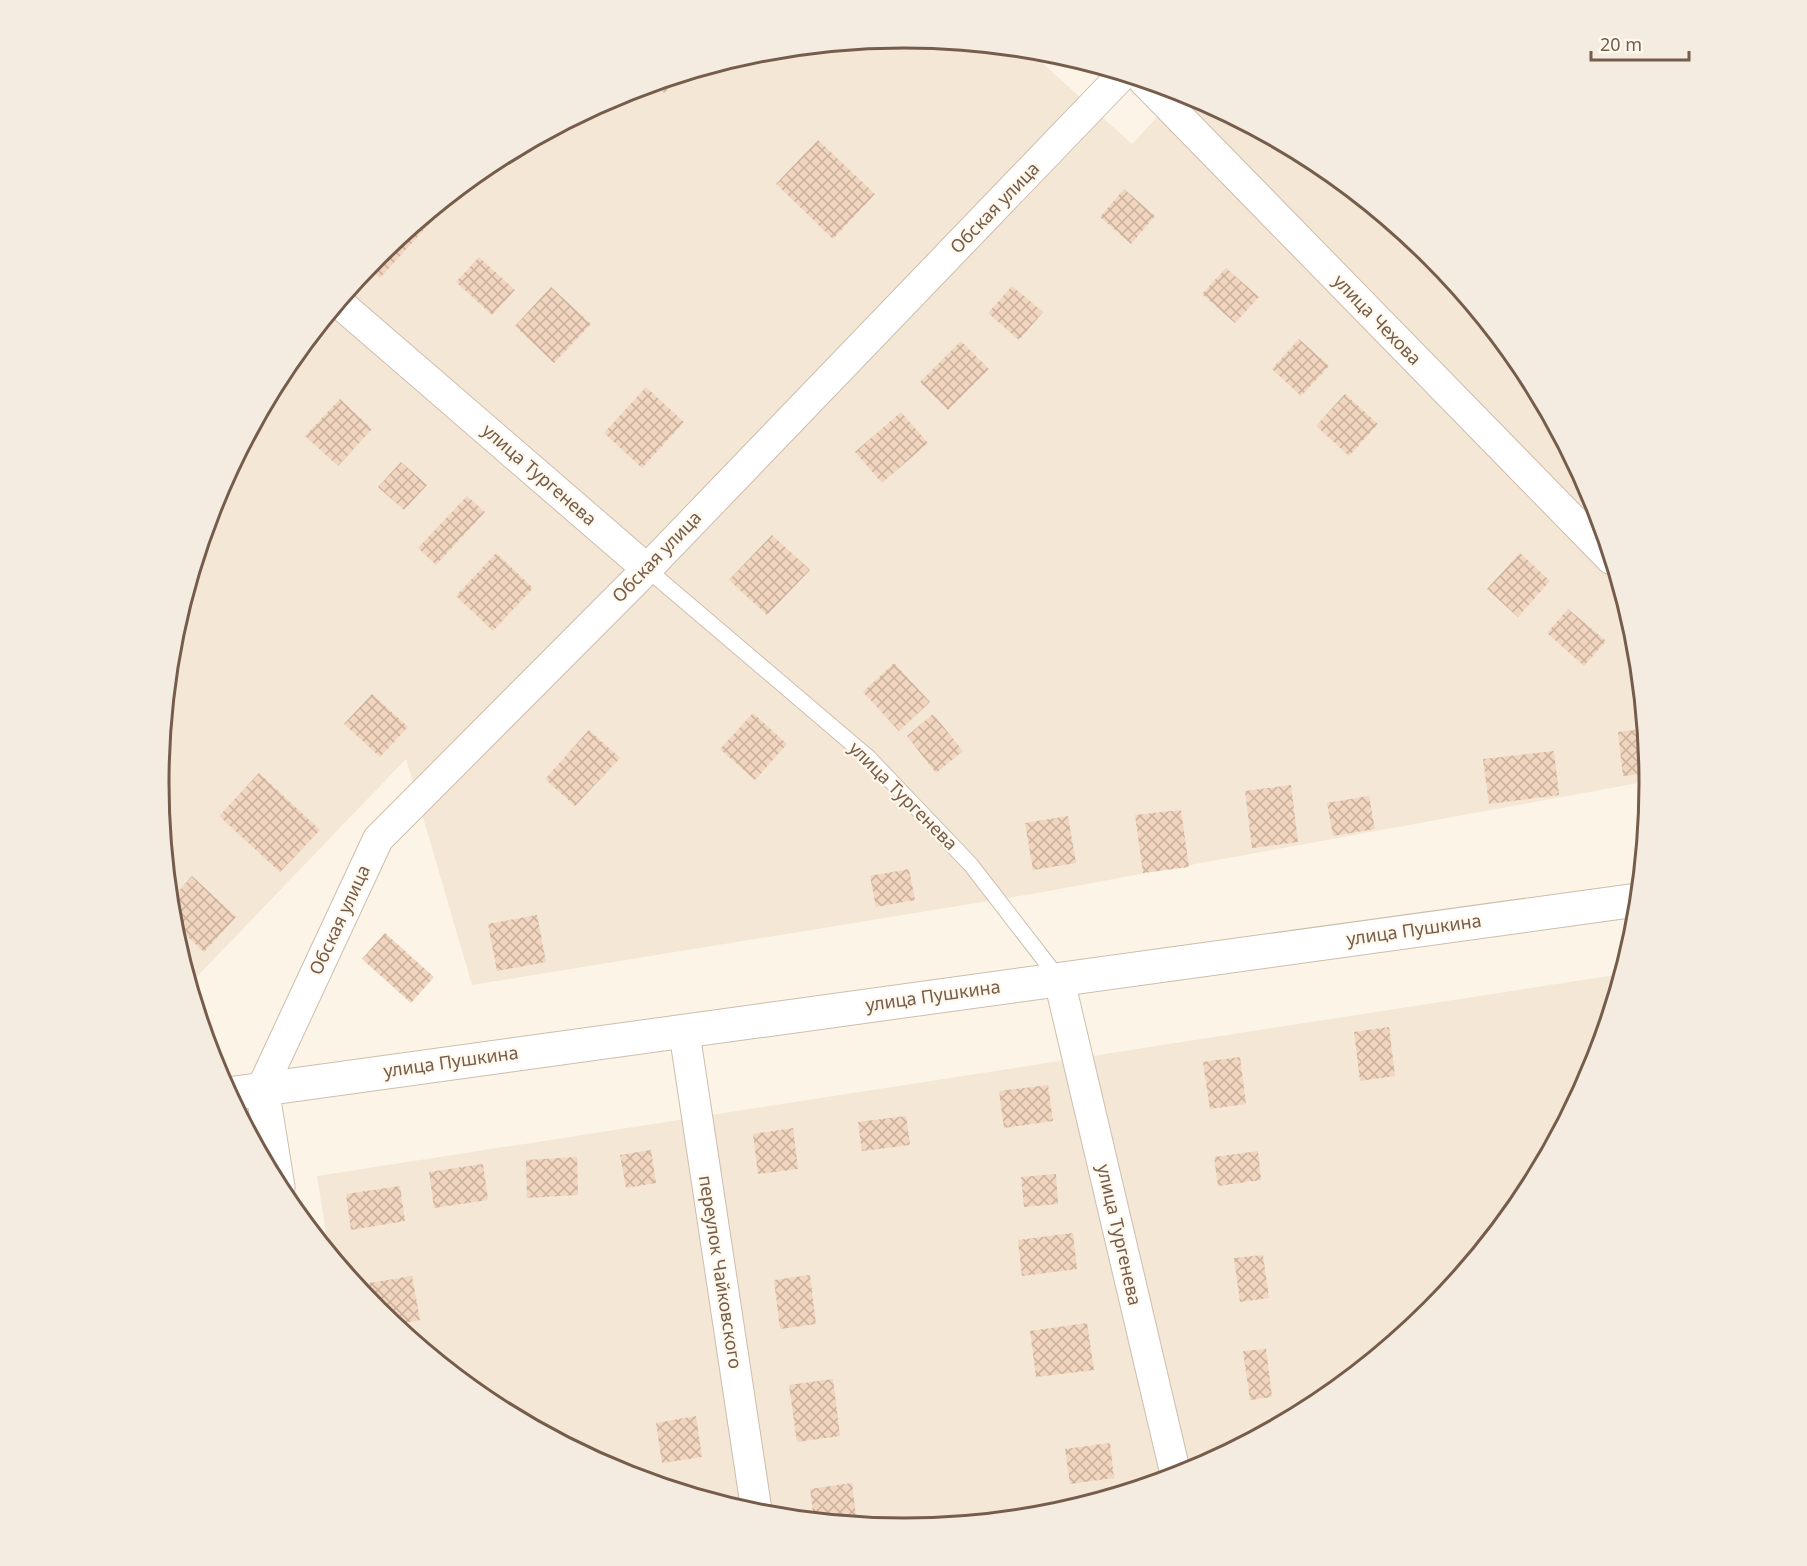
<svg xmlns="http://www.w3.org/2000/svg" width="1807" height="1566" font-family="'Noto Sans',sans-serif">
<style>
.residential{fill:#f4e7d5}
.building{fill:url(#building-cross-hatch)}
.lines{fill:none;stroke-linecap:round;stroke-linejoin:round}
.service-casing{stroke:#cebdad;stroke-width:17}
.minor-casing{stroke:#cebdad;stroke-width:32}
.tertiary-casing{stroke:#cebdad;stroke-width:35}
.service{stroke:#fff;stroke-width:15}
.minor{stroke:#fff;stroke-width:30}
.tertiary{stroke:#fff;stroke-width:33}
.labels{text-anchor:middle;stroke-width:4.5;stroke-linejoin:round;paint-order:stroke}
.street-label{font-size:18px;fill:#765c4b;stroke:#fff9ed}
.rim{fill:none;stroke:#765c4b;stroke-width:3}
</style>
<defs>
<pattern id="building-cross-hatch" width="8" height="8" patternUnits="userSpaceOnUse" patternTransform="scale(1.5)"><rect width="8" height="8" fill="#f1d5bf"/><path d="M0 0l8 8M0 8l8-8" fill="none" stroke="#c8b09d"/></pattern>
</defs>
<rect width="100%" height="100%" fill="#fcf5e7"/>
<path class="residential" d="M903,38L1028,50L1132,144L1180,92L1189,94L1318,163L1431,256L1524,369L1592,498L1635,638L1649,781L1032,894L472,985L406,759L189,985L172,928L158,783L172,637L215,497L284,369L377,256L490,163L619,94L758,52Z
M1621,974L1592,1069L1523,1197L1430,1310L1317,1403L1188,1472L1049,1514L903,1528L758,1514L618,1472L489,1403L376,1310L329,1252L317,1176Z"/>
<path class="building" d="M676,77L678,78L664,93L654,83Z
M818,140L875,194L833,239L776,184Z
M1292,150L1311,159L1307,164Z
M1124,189L1155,216L1131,244L1100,217Z
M1377,212L1399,230L1395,233L1375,214Z
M424,216L431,222L380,278L367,267L377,256Z
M479,257L515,290L492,315L456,282Z
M1226,268L1259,297L1235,323L1202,294Z
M1444,271L1475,310L1473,312L1437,279Z
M1012,286L1043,312L1019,340L988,313Z
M551,287L591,324L554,363L515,326Z
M1299,339L1329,366L1301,396L1272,369Z
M961,341L989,369L948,410L920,382Z
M646,387L684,422L642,468L604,433Z
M1345,394L1378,424L1349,456L1316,426Z
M340,399L372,429L338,466L305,436Z
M901,412L928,443L882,483L855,452Z
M401,462L427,485L404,510L378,487Z
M467,496L485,512L436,565L418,548Z
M772,535L810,570L767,615L729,580Z
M496,553L533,588L493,631L456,596Z
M1520,553L1550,581L1518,617L1487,589Z
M1568,609L1606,641L1584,666L1547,633Z
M894,663L930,702L899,731L863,692Z
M372,694L408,727L380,757L344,724Z
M753,713L787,744L755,780L720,749Z
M933,714L963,751L936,773L907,736Z
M1644,729L1648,773L1623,776L1618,732Z
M589,730L620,758L575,806L545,779Z
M1554,751L1559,795L1489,804L1483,759Z
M259,773L320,830L280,872L219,816Z
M1291,785L1298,842L1252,848L1245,791Z
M1369,796L1375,829L1333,836L1327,803Z
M1181,810L1189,867L1143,873L1135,815Z
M1068,816L1076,863L1033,870L1025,823Z
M909,869L915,900L876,907L870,876Z
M192,876L236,917L204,952L172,922L170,901Z
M537,915L546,962L497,971L488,924Z
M385,933L434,977L411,1003L362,959Z
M1389,1027L1395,1076L1360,1081L1354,1032Z
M1240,1057L1246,1104L1210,1109L1203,1062Z
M1048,1085L1053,1121L1004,1128L999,1091Z
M906,1116L910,1145L862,1151L858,1122Z
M793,1128L798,1169L758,1174L753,1134Z
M651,1150L656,1183L626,1188L620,1155Z
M1258,1151L1261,1180L1218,1186L1214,1157Z
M577,1157L578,1195L527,1198L526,1160Z
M483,1164L488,1200L434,1208L429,1172Z
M1056,1174L1058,1204L1024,1207L1021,1177Z
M400,1186L405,1221L351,1230L346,1194Z
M1073,1233L1077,1269L1022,1276L1018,1240Z
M1263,1255L1269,1298L1240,1302L1234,1258Z
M810,1275L816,1324L780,1329L774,1280Z
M412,1276L420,1320L394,1325L372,1305L369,1283Z
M1087,1323L1094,1370L1036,1377L1030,1331Z
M1266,1349L1272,1397L1250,1400L1243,1351Z
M833,1379L840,1436L797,1442L789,1385Z
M696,1416L702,1457L662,1463L656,1423Z
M1110,1443L1114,1478L1070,1484L1065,1449Z
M852,1483L857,1524L814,1520L810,1489Z"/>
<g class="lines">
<defs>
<path id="service" d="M647,569L869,758L971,865L1059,979"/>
<path id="minor" d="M1144,81L1611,559
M338,302L647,569
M1059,979L1176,1476
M684,1030L757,1514
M262,1088L378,839L647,569L1123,74"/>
<path id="tertiary" d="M262,1088L278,1187
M228,1094L1637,900"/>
</defs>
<use href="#service" class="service-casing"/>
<use href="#minor" class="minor-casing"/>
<use href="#tertiary" class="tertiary-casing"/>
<use href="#service" class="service"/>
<use href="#minor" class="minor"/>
<use href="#tertiary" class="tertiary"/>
</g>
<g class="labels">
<g class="street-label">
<text transform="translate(995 208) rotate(-46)" y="6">Обская улица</text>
<text transform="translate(1377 320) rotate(46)" y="6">улица Чехова</text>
<text transform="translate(539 475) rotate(41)" y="6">улица Тургенева</text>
<text transform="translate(657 557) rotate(-46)" y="6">Обская улица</text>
<text transform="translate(903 796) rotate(45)" y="6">улица Тургенева</text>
<text transform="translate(340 920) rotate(-65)" y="6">Обская улица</text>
<text transform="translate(1414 930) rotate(-8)" y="6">улица Пушкина</text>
<text transform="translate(933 996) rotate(-8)" y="6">улица Пушкина</text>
<text transform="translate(451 1062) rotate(-8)" y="6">улица Пушкина</text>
<text transform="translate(1119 1235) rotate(77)" y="6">улица Тургенева</text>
<text transform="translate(720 1272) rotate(81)" y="6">переулок Чайковского</text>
</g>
</g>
<path d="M0 0H1807V1566H0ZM169 783a735 735 0 1 1 1470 0a735 735 0 1 1-1470 0Z" fill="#f4ece0" fill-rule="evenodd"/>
<path class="rim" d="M169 783a735 735 0 1 1 1470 0a735 735 0 1 1-1470 0Z"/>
<path d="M1591 51v9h98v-9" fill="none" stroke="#765c4b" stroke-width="3"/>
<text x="1600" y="51" font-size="18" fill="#765c4b" stroke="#fff9ed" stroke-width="4.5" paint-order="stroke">20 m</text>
</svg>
